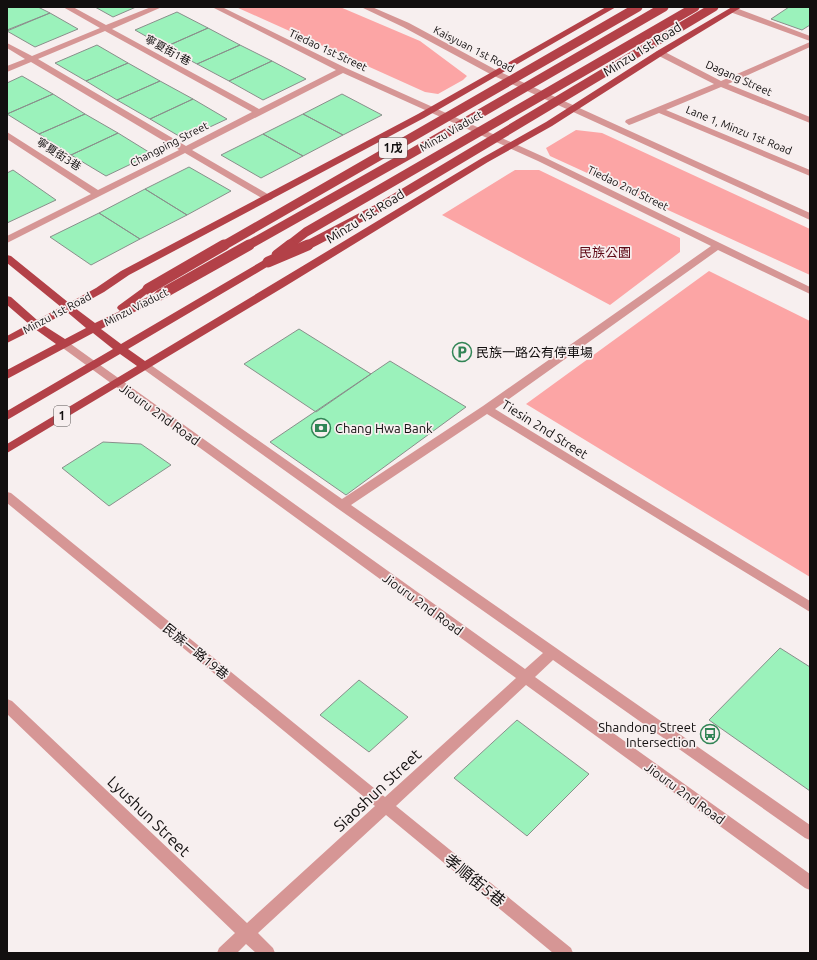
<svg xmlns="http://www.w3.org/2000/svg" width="817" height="960" font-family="Ubuntu,'Noto Sans TC',sans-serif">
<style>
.green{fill:#fca5a5}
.building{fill:#9bf2bb;stroke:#898f8b}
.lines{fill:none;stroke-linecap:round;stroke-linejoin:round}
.minor{fill:#d69695;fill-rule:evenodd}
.major{fill:#b34148;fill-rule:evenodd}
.major-bridge-far1{stroke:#b34148;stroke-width:9}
.major-bridge{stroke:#b34148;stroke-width:11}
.labels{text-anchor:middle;stroke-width:3.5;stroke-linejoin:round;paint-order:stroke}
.far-street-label{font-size:11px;fill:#120f0f;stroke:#f7efef}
.shield{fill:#f7efef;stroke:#575252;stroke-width:1}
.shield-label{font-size:12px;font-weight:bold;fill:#120f0f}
.street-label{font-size:13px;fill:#120f0f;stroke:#f7efef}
.park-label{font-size:13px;fill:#5e0a17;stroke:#f7efef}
.poi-label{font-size:13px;fill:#120f0f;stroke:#f7efef;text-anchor:start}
.near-street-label{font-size:16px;fill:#120f0f;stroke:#f7efef}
</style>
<rect width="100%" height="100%" fill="#f7efef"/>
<path class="green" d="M236,7H340L420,41L467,76L463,80L438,94L425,92Z
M576,130L602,133L810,229V275L550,156L546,148Z
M515,170H539L680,238V252L610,305L442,215Z
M709,271L810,321V577L526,404Z"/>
<path class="building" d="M7,7H38L50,13L7,30Z
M95,7H136L113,17Z
M789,7H810V25L802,30L771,19Z
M177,12L208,28L165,47L135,30Z
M50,13L78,29L35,47L7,31Z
M208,28L240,45L197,64L165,47Z
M97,45L128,63L86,81L55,63Z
M240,45L272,61L229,81L197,64Z
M272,61L306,79L263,100L229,81Z
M128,63L160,81L117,100L86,81Z
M22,76L53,94L7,114V83Z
M160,81L193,99L150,119L117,100Z
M53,94L85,114L39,134L7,114Z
M342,94L382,115L343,135L303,114Z
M193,99L227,119L184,139L150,119Z
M85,114L118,133L71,155L39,134Z
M303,114L343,135L303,156L263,134Z
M118,133L152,154L106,176L71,155Z
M263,134L303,156L261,178L221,155Z
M189,167L231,191L187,215L145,189Z
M13,170L56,200L7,223V173Z
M145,189L187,215L140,239L99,213Z
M99,213L140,239L91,265L50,237Z
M299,329L371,374L316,412L244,364Z
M390,361L466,407L346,495L270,442Z
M103,442L141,444L171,465L109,506L62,468Z
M780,648L810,667V791L709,720Z
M359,680L408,717L369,752L320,715Z
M517,720L589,774L527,836L454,778Z"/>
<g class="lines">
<path class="minor" d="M63,7H73L106,25L151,7H162L112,29L259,109L336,70L212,7H222L346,68L544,157L810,287V294L718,250L495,409L810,601V612L487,414L351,505L810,825V840L805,838L553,660L535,677L810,874V890L805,888L526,685L396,806L571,948L573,953H553L386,815L258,933L273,948L275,953H256L246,944L237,953H217L219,948L235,933L7,714V699L12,701L247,923L375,806L7,503V492L11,493L385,797L516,678L60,346L59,344L60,342H68L525,669L543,653L337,508L139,366L140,363H148L342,499L483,406L711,246L538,161L343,73L192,150L271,196L273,198L271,200H265L185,153L7,243V236L91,194L7,139V132L98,190L179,150L31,62L7,72V66L25,59L7,48V43L32,56L100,28ZM105,31L252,112L186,146L38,59Z
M361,7H372L409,23L498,71L810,213V220L492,75L403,27Z
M730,8H736L810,36V41L730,12Z
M810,42V47L728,84L810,117V123L721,87L666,110L810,170V176L659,113L632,124L629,125L625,122L626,120L714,84L657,55L656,53L657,51H663L721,81Z"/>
<path class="major" d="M606,7H616L424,118L129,275L104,292L75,308L95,323L120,311L117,308L118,306L144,287H152L153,289L135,303L156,293H164L165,295L164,297L101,329L121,344L264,260H272L273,262L272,264L128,349L145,361L482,158L546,122L657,51L732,7H742L663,55L552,126L488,162L284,287L7,453V444L137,366L120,354L7,420V411L113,349L93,333L7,379V370L56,344L35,329L7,343V336L29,324L7,305V296L11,297L37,320L61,307L7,263V255L11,256L69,303L96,288L121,271L418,114ZM67,312L86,328L65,339L43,325Z"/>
<path class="major-bridge-far1" d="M223,246L638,7
M247,246L412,153L664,7
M288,246L306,232L695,7
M306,246L375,210L714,7"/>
<path class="major-bridge" d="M277,255L290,245
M268,262L308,245
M148,289L224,245
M160,295L249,245"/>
</g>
<defs>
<symbol id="parking-ring" viewBox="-11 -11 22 22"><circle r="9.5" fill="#f7efef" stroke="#318455" stroke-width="1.5"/><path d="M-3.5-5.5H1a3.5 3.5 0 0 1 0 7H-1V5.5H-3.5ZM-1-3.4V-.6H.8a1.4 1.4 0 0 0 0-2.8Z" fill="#318455"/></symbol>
<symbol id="bank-ring" viewBox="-11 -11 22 22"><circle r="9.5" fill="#f7efef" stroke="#318455" stroke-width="1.5"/><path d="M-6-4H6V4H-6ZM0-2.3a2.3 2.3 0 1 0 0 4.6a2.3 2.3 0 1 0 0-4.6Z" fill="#318455"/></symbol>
<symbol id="bus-ring" viewBox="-11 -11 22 22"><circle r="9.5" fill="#f7efef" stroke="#318455" stroke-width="1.5"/><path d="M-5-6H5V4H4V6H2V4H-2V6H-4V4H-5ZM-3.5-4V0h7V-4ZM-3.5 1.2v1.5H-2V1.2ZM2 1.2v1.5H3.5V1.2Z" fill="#318455"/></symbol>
</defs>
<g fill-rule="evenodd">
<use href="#parking-ring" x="451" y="341" width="22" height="22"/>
<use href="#bank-ring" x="310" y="417" width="22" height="22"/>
<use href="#bus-ring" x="699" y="723" width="22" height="22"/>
</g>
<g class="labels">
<g class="far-street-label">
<text transform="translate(474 49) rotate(27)" y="4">Kaisyuan 1st Road</text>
<text transform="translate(168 50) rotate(29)" y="4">寧夏街1巷</text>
<text transform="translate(328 50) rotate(25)" y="4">Tiedao 1st Street</text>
<text transform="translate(739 78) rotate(24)" y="4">Dagang Street</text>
<text transform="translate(739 130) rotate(22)" y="4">Lane 1, Minzu 1st Road</text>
<text transform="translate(451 131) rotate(-30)" y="4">Minzu Viaduct</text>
<text transform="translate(169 144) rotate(-27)" y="4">Changping Street</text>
<text transform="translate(59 154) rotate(33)" y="4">寧夏街3巷</text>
<text transform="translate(628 188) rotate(26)" y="4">Tiedao 2nd Street</text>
<text transform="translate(136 307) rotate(-27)" y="4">Minzu Viaduct</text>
<text transform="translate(57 313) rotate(-28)" y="4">Minzu 1st Road</text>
</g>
<g class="shield">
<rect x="379" y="138" width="28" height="20" rx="3"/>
<rect x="54" y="406" width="16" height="20" rx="3"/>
</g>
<g class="shield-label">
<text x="393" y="152">1戊</text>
<text x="62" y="420">1</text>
</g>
<g class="street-label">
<text transform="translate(642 49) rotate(-32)" y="5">Minzu 1st Road</text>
<text transform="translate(365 216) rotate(-32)" y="5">Minzu 1st Road</text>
<text transform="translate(160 414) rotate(36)" y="5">Jiouru 2nd Road</text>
<text transform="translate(545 429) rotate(32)" y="5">Tiesin 2nd Street</text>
<text transform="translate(423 604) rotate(36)" y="5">Jiouru 2nd Road</text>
<text transform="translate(196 651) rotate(39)" y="5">民族一路19巷</text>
<text transform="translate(685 793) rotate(36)" y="5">Jiouru 2nd Road</text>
</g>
<g class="park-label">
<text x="605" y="257">民族公園</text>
</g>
<g class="poi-label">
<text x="476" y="357">民族一路公有停車場</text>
<text x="335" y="433">Chang Hwa Bank</text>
<text x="696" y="732" text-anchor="end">Shandong Street<tspan x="696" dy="15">Intersection</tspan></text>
</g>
<g class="near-street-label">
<text transform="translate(377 790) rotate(-43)" y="6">Siaoshun Street</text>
<text transform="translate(149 816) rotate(44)" y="6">Lyushun Street</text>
<text transform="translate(475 880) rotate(39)" y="6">孝順街5巷</text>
</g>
</g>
<rect width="817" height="960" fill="none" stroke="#120f0f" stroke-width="16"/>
</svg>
